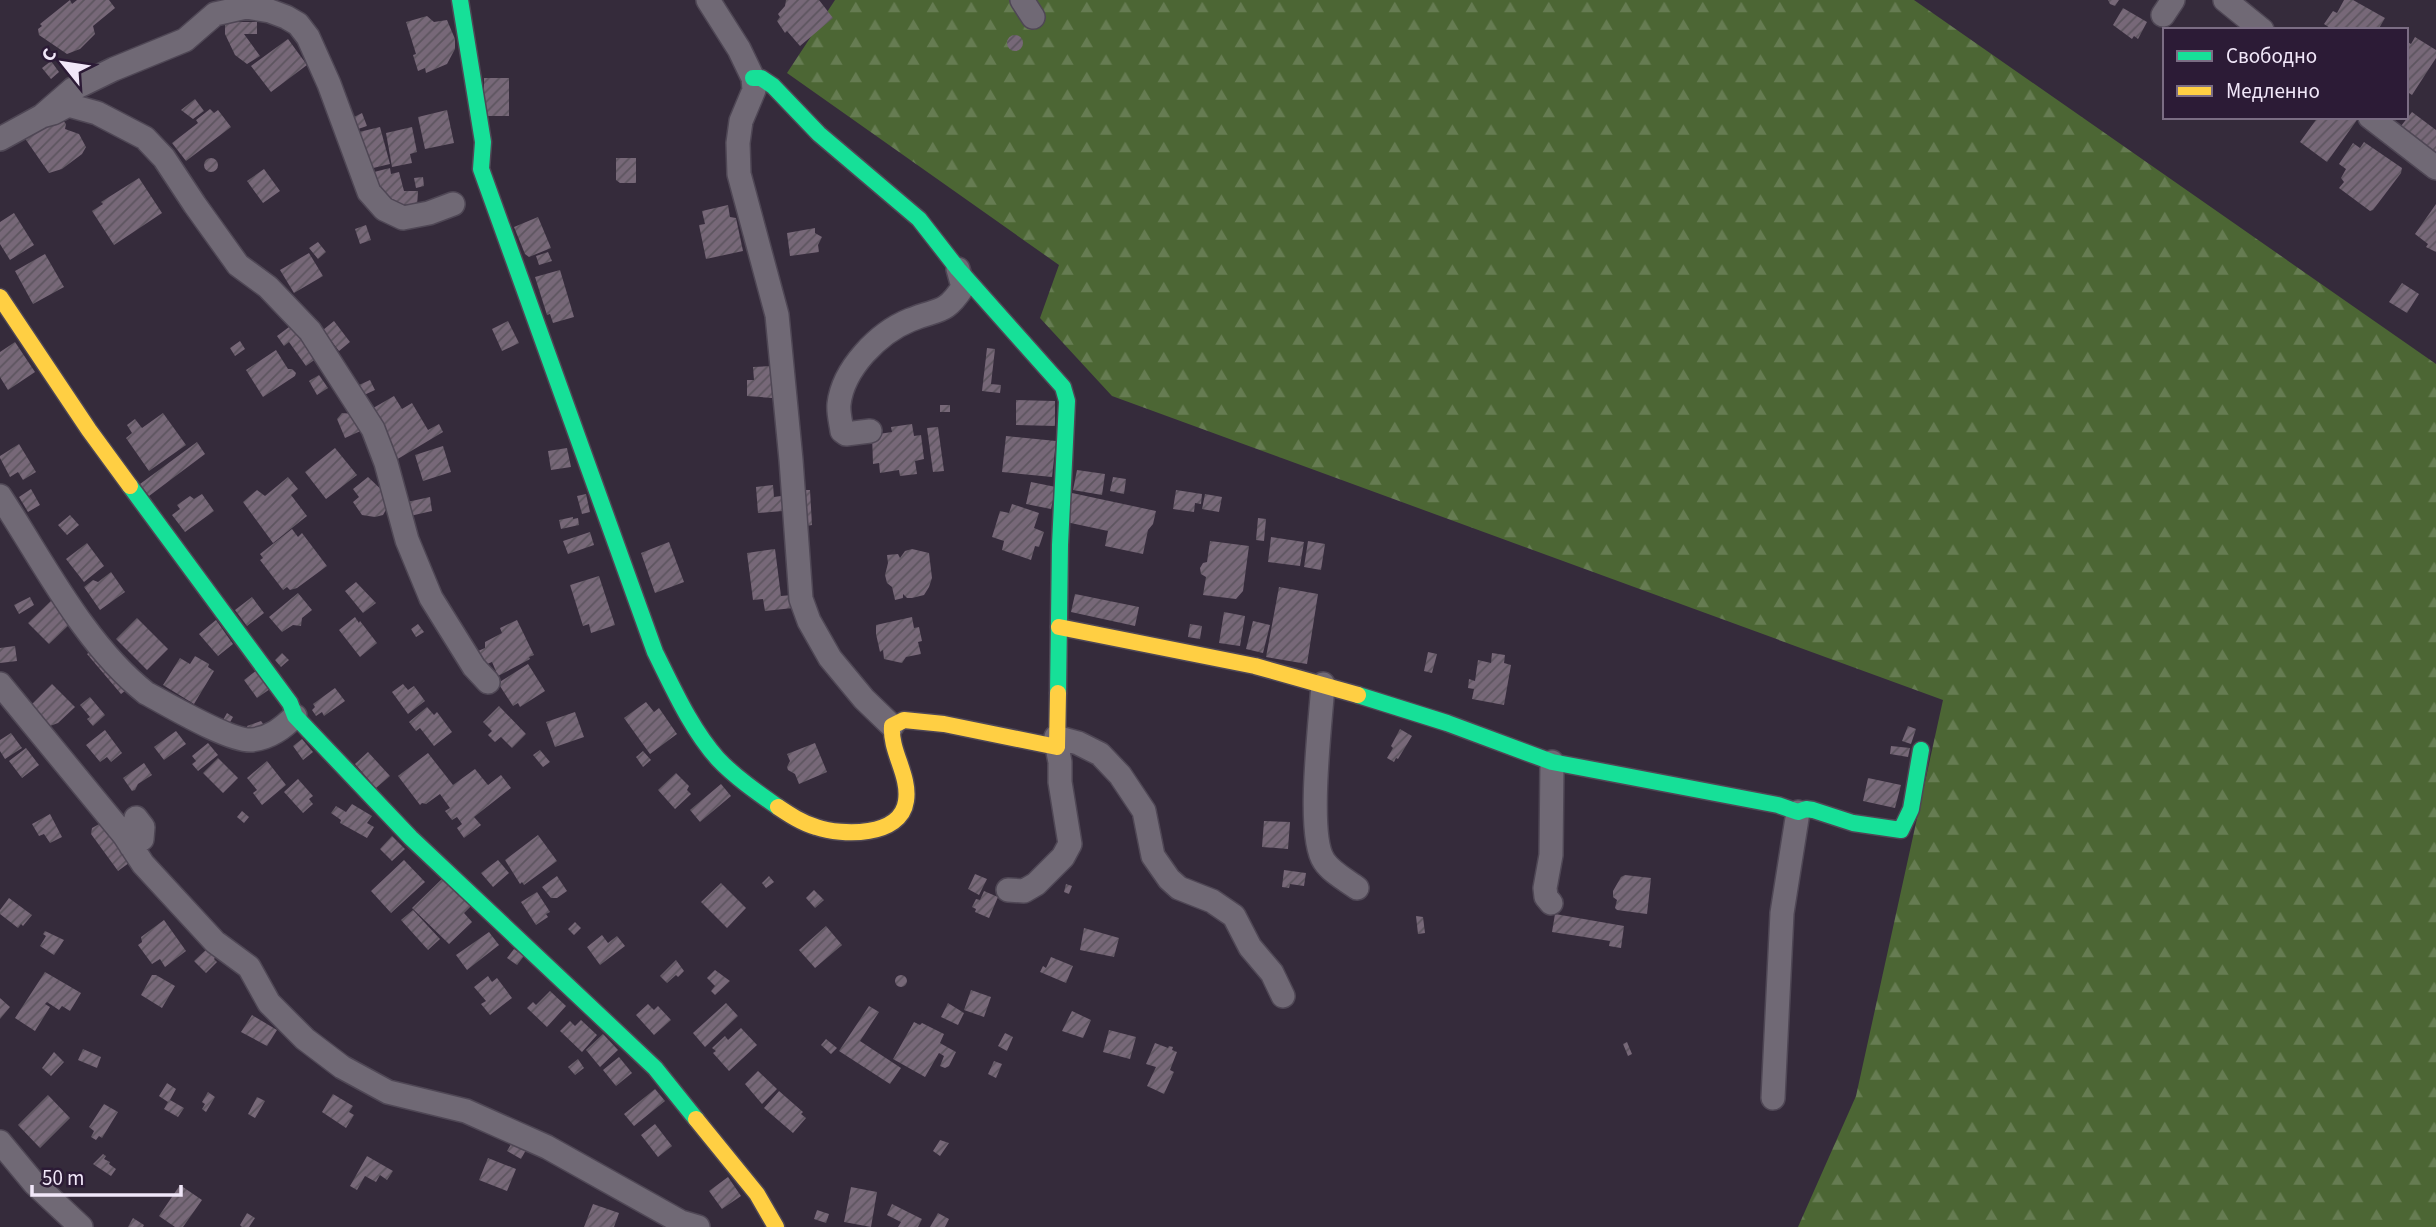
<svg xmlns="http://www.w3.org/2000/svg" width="2436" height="1227" font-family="'Source Sans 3',sans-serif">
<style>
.forest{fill:url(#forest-firs)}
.building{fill:url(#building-hatch)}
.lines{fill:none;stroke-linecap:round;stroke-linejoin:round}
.street-casing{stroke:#4f4755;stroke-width:26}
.fast-casing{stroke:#4f4755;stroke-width:19}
.slow-casing{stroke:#4f4755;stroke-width:19}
.street{stroke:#706975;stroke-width:23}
.fast{stroke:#16e098;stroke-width:16}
.slow{stroke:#ffcf43;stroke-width:16}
</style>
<defs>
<pattern id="forest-firs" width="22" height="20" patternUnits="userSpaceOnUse" patternTransform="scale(1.75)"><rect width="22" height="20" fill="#4c6634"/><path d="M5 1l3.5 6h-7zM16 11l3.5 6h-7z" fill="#667c52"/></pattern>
<pattern id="building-hatch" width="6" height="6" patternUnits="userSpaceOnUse" patternTransform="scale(1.75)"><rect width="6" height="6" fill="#776878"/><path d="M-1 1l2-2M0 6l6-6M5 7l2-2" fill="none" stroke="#5d555f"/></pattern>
</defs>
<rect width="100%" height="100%" fill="#352b3b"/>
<path class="forest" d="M835,0H1914L2436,364V1227H1798L1856,1096L1943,700L1112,396L1040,318L1059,265L787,73Z"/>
<path class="building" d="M70,0L72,4L77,0H109L115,8L93,26L95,34L80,49L67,54L39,35L38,29L42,26L40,24Z
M786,0H819L833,18L800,46L787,31L785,33L777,21L780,17L778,14L785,6Z
M2108,0H2119L2115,6L2110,4Z
M2344,0H2353L2385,18L2378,30H2333L2324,24L2333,11L2337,13Z
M2123,8L2147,22L2138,39L2134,36L2132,39L2113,25Z
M427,16L434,22L447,20L455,39V49L447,64L426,73L425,68L418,71L413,55L416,54L406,22Z
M225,22H257V34H244L260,56L247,64L235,55L225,34Z
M1007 43a8 8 0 1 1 16 0a8 8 0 1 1-16 0Z
M2415,37L2436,50V58L2412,95L2406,91V41L2411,44Z
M288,39L307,65L271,92L251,66Z
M51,61L59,72L51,79L42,68Z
M484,78H509V116H484Z
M195,99L204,111L193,119L181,110Z
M210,109L214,113L218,110L231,127L186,161L172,143L198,123L196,120Z
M447,110L454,143L425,149L418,117Z
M2412,112L2436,130V153L2401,126Z
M362,113L367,126L358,129L354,117Z
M2318,117H2353L2357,120L2327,162L2300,142Z
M61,118L66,124L65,129L79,134L86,147L82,154L62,169L49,173L26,140L27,135Z
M380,127L390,164L369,169L359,132Z
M412,127L417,152L410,154L412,163L392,167L386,133Z
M2364,142L2402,168L2401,173L2373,210L2370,211L2339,188L2344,182L2341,178L2346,169L2339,164L2353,143L2360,148Z
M204 165a7 7 0 1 1 14 0a7 7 0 1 1-14 0Z
M616,158H636V183H620L616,180Z
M390,168L391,174L399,172L404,191H418L417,207L399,206L381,199L374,172Z
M264,169L280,191L263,203L247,181Z
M423,177L424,186L416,188L414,178Z
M139,178L162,213L114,245L92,211L103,204L101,202Z
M2436,204V252L2426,247L2428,244L2415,234Z
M728,205L730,217L736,218L743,251L706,259L699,225L705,224L702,211Z
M14,213L34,245L10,260L0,244V222Z
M538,217L551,248L529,257L525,254L514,227Z
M366,225L371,240L360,244L355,229Z
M815,228V233L822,237L818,245L819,252L790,256L787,233Z
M318,242L326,252L318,259L309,248Z
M548,252L552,261L539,265L536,256Z
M309,253L323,276L294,293L280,270Z
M45,254L64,287L33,304L15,271Z
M560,270L574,317L553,323L550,314L547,315L535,277Z
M2402,283L2419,294L2407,313L2389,302Z
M334,321L350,342L339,351L323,330Z
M508,321L519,343L502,351L492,329Z
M293,324L317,358L306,366L289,342L284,346L277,336Z
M240,341L245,349L235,356L230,348Z
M15,342L35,372L8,390L0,377V352Z
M987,348L995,349L991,384L1001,385L1000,393L982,391Z
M276,350L288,369H292L296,373L295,376L263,397L246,370Z
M772,366V398L747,396V380H754L753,367Z
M319,375L328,388L317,395L309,381Z
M370,380L375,390L364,395L359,385Z
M394,396L402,409L412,403L428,430L439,424L443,432L396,460L368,411Z
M1016,400L1055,401V426L1016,425Z
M940,405H950V412H940Z
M163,413L186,445L149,471L126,438L132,433L127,425L135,419L142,428Z
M342,413L354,414L365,429L345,438L337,419Z
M912,424L914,436L921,435L924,459L915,461L917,474L900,476L899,470L880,473L879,463L873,464L872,435L892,432L891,427Z
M938,427L944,471L933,472L927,428Z
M1006,436L1056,441L1052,477L1002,472Z
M197,442L205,454L149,496L140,484Z
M19,444L36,472L23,480L18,472L10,477L0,458V456Z
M443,446L451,472L423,481L415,455Z
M335,448L357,475L326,499L305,472Z
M567,448L571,467L551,470L548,451Z
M1077,470L1105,474L1102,495L1073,490Z
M288,477L298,489L291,495L307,516L273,543L243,502L257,490L265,496Z
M368,477L387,495V508L383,515L375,517L362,515L353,502L359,497L353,489Z
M1113,477L1126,479L1124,494L1110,491Z
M1031,482L1056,487L1051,509L1026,504Z
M773,485L774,497L781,496L783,511L758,513L756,487Z
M31,489L40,505L28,512L19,497Z
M804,490H810L812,525L806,526Z
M1176,490L1202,494L1201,504L1195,503L1194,512L1173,509Z
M1072,493L1156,511L1153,524L1148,530L1143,554L1105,546L1108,531L1066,522Z
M202,494L214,511L185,532L172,515L180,509L177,505L190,496L194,499Z
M586,494L590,512L582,514L577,496Z
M1205,494L1222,497L1219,512L1202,509Z
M430,497L432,511L410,516L407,502Z
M1012,504L1039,513L1034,528L1044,532L1039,547L1035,546L1031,560L1002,550L1004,541L992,537L1000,511L1009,513Z
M70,515L79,525L67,535L58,525Z
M573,517V519L578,518L579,525L561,529L559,520Z
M1258,518L1266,519L1264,541L1256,540Z
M292,529L298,537L302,533L327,566L297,588L290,590L287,587L283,590L260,560L263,558L260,554Z
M590,532L594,545L568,554L563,541Z
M1271,537L1304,542L1300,566L1268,562Z
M1210,541L1249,546L1243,591L1236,599L1203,595L1206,577L1201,574L1200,568L1203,563L1207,562Z
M1308,541L1325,544L1321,570L1304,567Z
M669,542L684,582L655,593L641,553Z
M87,543L104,566L84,582L66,559Z
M775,549L781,596L792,595L793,608L765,611L763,599L753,600L747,553Z
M912,549L929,553L932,578L929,587L924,595L912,598H907L903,594V598L895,600L892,587L887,583L885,575L888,563L887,555L898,554L900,558L905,551Z
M111,572L125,592L100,610L84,587L93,580L98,582Z
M599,576L615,625L591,633L589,624L583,626L570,585Z
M356,582L376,603L363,613L345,591Z
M1279,587L1318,594L1307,664L1266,657Z
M298,593L312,610L302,618L301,626L293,625L282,632L269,617Z
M1075,594L1139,607L1135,626L1071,612Z
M30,597L34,605L19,614L14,605Z
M252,597L264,613L247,626L235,610Z
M54,598L62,607L59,610L71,623L49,644L28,623Z
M1224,612L1245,616L1240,646L1219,643Z
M355,617L359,623L360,621L377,643L360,657L339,630Z
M912,617L914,628L919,627L922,641L918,642L921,654L906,657L902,663L884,659L883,650L880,652L876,634V625Z
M137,618L168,649L147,670L116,639Z
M216,620L233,644L218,656L199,634Z
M517,620L534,655L529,657L530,659L498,676L492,662L485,665L478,651L485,648V642L502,633L500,628Z
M1253,621L1270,625L1263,653L1246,649Z
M418,624L424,632L416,637L411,629Z
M1190,624L1202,626L1200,639L1188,637Z
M15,646L17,661L0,663V648Z
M96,647L130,687L121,694L87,654Z
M1428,652L1437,654L1432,673L1424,671Z
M282,653L289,660L281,667L275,660Z
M1492,653L1505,655L1504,663L1511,665L1504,705L1472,699L1474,689L1468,688L1469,679L1475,681L1478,660L1491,663Z
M195,656L209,664L208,667L214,671L194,704L163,685L180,658L190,664Z
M528,664L545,691L520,707L518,703L513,706L498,683Z
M257,670L270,689L257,698L244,680Z
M52,684L75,707L58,723L50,726L45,730L26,710Z
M403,684L408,690L414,686L425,701L408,714L392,692Z
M335,688L345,701L324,716L322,712L316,716L312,710L315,707L313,704Z
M90,697L105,715L93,726L87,719L90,717L80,705Z
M646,702L654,712L659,708L677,734L650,754L624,718Z
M499,706L526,734L512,748L501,737L495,742L488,735L492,731L483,722Z
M427,707L434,715L437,712L452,732L434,746L420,728L416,731L409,722Z
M575,712L584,737L555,747L546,722Z
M227,713L233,717L229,724L223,720Z
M261,721L264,725L250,733L247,726Z
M1908,726L1916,729L1911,744L1902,741Z
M1400,729L1412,736L1398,759L1396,758L1394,762L1387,758L1393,748L1391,746Z
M105,730L122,753L111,762L107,757L100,762L86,745Z
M176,731L186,744L164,760L154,747Z
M11,733L22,748L5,759L0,751V740Z
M302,739L313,752L303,760L293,746Z
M208,743L218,755L198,771L192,764L196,761L192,756Z
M815,743L827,772L799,784L795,774L788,770L787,767L790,761L787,754Z
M1891,746L1910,748L1908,757L1890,754Z
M26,748L39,765L22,778L9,761Z
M540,750L550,762L543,767L533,755Z
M643,751L651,760L643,767L636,757Z
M368,752L390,776L376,788L355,764Z
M428,753L453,785L475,769L488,785L501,775L511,788L474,817L481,825L464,838L457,828L462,824L457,817L452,820L445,811L450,808L440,794L426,804L422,803L420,805L398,776Z
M218,758L238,778L223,793L203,773Z
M267,761L286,785L262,805L253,793L257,790L247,778Z
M144,763L152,775L138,784L135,790L132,791L123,778Z
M676,773L689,786L687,790L691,794L675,809L658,790Z
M1868,778L1901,785L1895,808L1863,801Z
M298,779L313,796L309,799L313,804L303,813L284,792Z
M721,784L731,796L700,822L690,810Z
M352,804L372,816L367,823L374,827L367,838L340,823L341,820L331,813L336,806L346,812Z
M242,811L249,817L244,823L237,817Z
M50,814L62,837L50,843L44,834L39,836L32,824Z
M1264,821L1290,822L1288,849L1262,847Z
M101,823L133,860L118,871L91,834L92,828Z
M538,835L557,861L524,885L522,882L520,884L505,860Z
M392,836L405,849L392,861L380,849Z
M404,860L425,882L391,913L371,891Z
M498,860L509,873L493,887L481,873Z
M1284,870L1306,873L1304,886L1290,884L1289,888L1282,887Z
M975,874L987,879L979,895L968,889Z
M446,875L474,903L464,913L472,922L449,944L412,908Z
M1625,875L1651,878L1647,914L1617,910L1615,908L1617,900L1613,897V891L1621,877Z
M557,876L567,891L557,898H551L542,887Z
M769,876L774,882L766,888L762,883Z
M721,883L746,908L727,928L701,902Z
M1066,884L1072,886L1069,894L1064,892Z
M814,890L824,900L815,908L806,898Z
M984,891L998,897L989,918L975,912L976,909L972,907L976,899L980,900Z
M537,892L550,912L546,914L548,917L536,925L521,902Z
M9,898L32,915L23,926L21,924L18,928L0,914V910Z
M413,910L440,939L428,950L401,920Z
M1555,914L1624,926L1621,948L1609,946L1610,941L1552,932Z
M1416,916L1423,917L1425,933L1418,934Z
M164,920L186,951L165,967L160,959L152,964L138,945L142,942L141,937Z
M575,922L581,928L574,935L568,929Z
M826,926L842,945L815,968L799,950Z
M1084,928L1119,938L1114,957L1080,950Z
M45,931L64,940L54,955L40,946L46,936L43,934Z
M489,932L499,945L467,970L456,955Z
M602,935L608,943L617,936L625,946L600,965L587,947Z
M209,947L217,955L214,959L217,962L206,973L194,961Z
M514,949L524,956L517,965L507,958Z
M1051,957L1073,966L1066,983L1040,972L1043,966L1046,968Z
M676,960L684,971L678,977L676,975L667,983L660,976Z
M715,970L730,981L715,995L711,991L715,986L707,978Z
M45,972L81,993L70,1011L62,1006L59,1010L47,1002L45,1004L50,1007L35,1031L15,1018Z
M152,975H156L175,986L162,1008L141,995Z
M895 981a6 6 0 1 1 12 0a6 6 0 1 1-12 0Z
M488,976L492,982L497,978L512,998L490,1015L481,1004L486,1001L474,987Z
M971,990L991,997L984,1017L964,1010Z
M550,991L566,1006L547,1027L527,1008L533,1002L536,1005Z
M0,998L10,1007L0,1019Z
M726,1003L738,1016L705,1047L693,1033Z
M948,1003L964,1013L958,1025L941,1017Z
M648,1004L654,1010L658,1006L671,1020L654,1035L636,1015Z
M869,1006L879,1012L860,1041L901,1068L890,1084L839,1051Z
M1072,1011L1091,1020L1083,1038L1062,1031Z
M252,1015L277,1030L267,1046L241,1032Z
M581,1020L597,1035L582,1052L560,1031L570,1021L575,1026Z
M914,1022L920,1025L922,1023L944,1034L940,1043L956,1052L949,1066L945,1068L940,1066L944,1056L939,1053L925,1077L893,1059Z
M741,1028L757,1045L729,1071L713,1053L716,1051L712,1048L725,1036L728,1040Z
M1109,1030L1136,1037L1130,1059L1103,1052Z
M1005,1033L1013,1037L1007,1051L998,1046Z
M603,1034L618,1050L600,1067L586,1050Z
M826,1039L837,1048L831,1054L821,1045Z
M1627,1042L1632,1054L1628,1056L1623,1044Z
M1155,1043L1168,1048L1169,1046L1173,1047L1172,1050L1177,1052L1170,1070L1174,1072L1164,1094L1147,1086L1156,1067L1146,1064Z
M83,1049L101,1057L97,1068L78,1060Z
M54,1052L64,1062L51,1076L42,1068Z
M619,1057L632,1073L616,1086L603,1070Z
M578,1059L584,1068L575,1075L568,1067Z
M994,1061L1002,1064L996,1078L988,1074Z
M758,1071L777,1089L762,1104L745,1084Z
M167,1083L176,1089L170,1100L184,1108L178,1117L164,1109L168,1102L159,1096Z
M655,1089L665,1101L634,1126L624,1114Z
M779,1091L803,1112L801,1114L806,1118L793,1133L764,1108Z
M208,1092L215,1097L206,1112L202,1109L205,1104L202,1102Z
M333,1094L353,1106L349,1112L354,1115L346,1128L322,1112Z
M48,1095L70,1118L40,1148L18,1125Z
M257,1097L265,1101L255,1118L248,1114Z
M104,1104L118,1112L102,1138L99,1136L96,1140L91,1137L94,1131L89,1127Z
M655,1124L672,1146L658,1157L641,1135Z
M940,1140L949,1143L940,1156L933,1151Z
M513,1141L526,1150L521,1159L507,1151Z
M103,1154L106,1156L104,1159L110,1162L109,1164L116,1169L111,1176L93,1164Z
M367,1156L393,1171L387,1180L380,1175L376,1182L365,1176L357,1190L350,1186Z
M488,1158L516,1169L507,1191L479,1180Z
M728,1177L741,1196L722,1209L709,1191Z
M180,1185L202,1200L183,1227H175L159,1216Z
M851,1187L877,1192L871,1227L844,1222Z
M593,1204L619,1213L614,1227H584Z
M892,1204L922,1219L918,1227H898L901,1222L887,1215Z
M817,1210L829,1214L826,1223L814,1219Z
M247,1213L255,1218L249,1227H242L240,1225Z
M938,1213L949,1219L945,1227H930Z
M133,1218L144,1225L143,1227H128Z"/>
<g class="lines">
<defs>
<path id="street" d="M708,0L739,49L753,78L754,90L741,121L738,143L739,174L777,315L791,460L801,599L809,621L830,658L864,699L892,726
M1022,0L1033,17
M2225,0L2262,30
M2163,15L2173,0
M42,116L53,113L68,105L97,113L145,138L164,158L195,205L238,265L268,287L310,331L373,429L386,463L407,540L431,598L474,667L488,682
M2370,117L2436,168
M0,139L42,116L73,89L114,69L185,40L215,14L246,7L270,11L286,17L298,24L308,37L329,84L369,192L384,209L403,218L429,213L453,204
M870,431L846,434L842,431C841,423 838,413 839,404C843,369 878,333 910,320C938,308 944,316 963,287L958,269
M0,496C43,561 84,644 146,693C169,705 230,742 252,740C270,738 283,728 295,716
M0,684L124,835L143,864L215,942L249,967L269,1003L305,1039L342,1067L388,1092L466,1111L547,1147L681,1222L698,1227
M1323,684C1321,719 1306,835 1324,861C1331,872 1346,880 1357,888
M1056,737L1078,743L1100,754L1120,775L1144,811L1153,856L1169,879L1179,888L1212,901L1234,916L1250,947L1272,973L1283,996
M131,846L142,839L143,827L136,818
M1008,890L1024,891L1036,884L1063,857L1070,844L1060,782V762L1057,747
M1551,903L1546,897L1545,888L1551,855L1552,762
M1773,1098L1782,913L1798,812
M0,1142L34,1183L81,1227"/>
<path id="fast" d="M460,0L483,142L481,169L655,652C673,688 691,729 718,759C735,777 758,793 778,807
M753,78H761L773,86L819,134L919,219L958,269L1063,387L1067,401L1060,545L1058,693
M130,486L290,703L295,716L411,838L655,1068L696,1119
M1358,695L1447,723L1552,762L1778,805L1798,812L1806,809L1813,810L1853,823L1901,830L1911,809L1921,750"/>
<path id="slow" d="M0,297L89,430L130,486
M1059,627L1255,666L1358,695
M778,807C790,815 802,823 816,827C842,836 901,837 906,801C910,775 890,752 892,726L904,720L944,724L1057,747L1058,693
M696,1119L757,1194L776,1227"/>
</defs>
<use href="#street" class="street-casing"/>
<use href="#fast" class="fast-casing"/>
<use href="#slow" class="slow-casing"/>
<use href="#street" class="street"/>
<use href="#fast" class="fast"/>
<use href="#slow" class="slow"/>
</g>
<rect x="2163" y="28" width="245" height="91" fill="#2c1b36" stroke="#7b6d84" stroke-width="2"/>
<rect x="2177" y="51" width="35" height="10" fill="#16e098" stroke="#7b6d84" stroke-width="2"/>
<text x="2226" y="63" font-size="21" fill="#f1e7f9">Свободно</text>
<rect x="2177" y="86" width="35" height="10" fill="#ffcf43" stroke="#7b6d84" stroke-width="2"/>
<text x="2226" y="98" font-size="21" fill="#f1e7f9">Медленно</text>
<g transform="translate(63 63) rotate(300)" stroke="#2c1b36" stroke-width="5" paint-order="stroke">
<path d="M0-5L12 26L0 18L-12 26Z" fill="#f1e7f9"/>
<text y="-10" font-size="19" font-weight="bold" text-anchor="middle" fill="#f1e7f9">С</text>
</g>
<path d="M32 1185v10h149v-10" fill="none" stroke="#f1e7f9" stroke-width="3.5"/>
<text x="42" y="1185" font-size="21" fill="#f1e7f9" stroke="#2c1b36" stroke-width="5" paint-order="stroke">50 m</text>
</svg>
